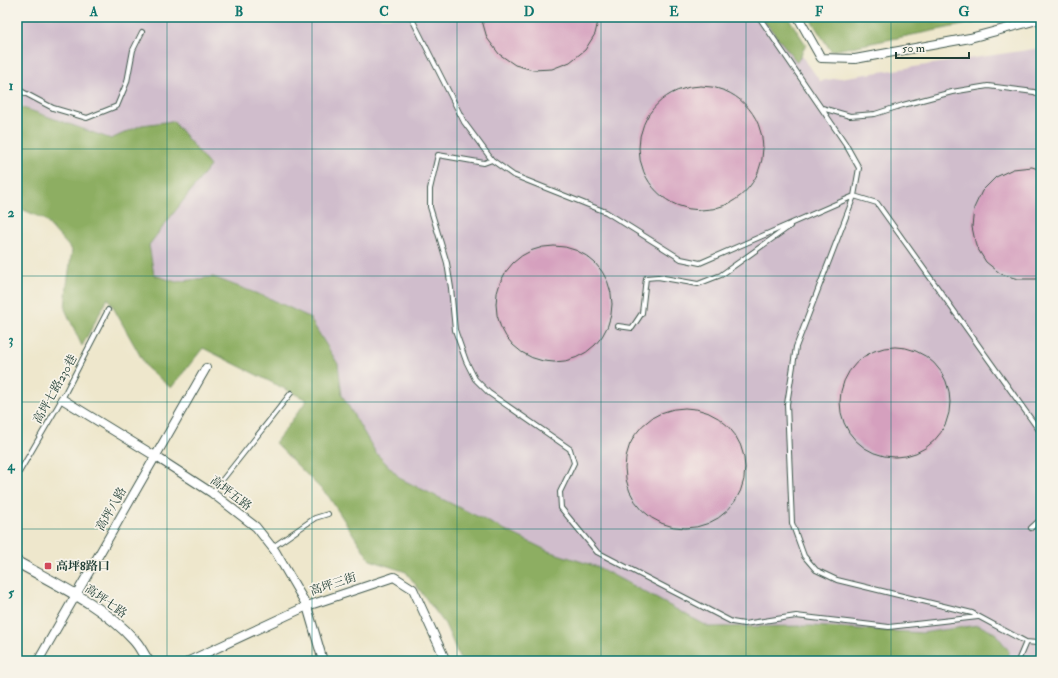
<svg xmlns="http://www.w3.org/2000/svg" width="1058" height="678" font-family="'IM FELL Double Pica','Noto Serif TC',serif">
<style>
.industrial{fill:#d0bdcc}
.forest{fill:#8dae62;stroke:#56764b}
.building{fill:#d5a0be}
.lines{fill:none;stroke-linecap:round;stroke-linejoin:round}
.service-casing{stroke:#3e564b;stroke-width:6}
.minor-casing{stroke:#3e564b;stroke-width:10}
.tertiary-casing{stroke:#3e564b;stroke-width:12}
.service{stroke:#fff;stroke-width:4}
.minor{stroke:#fff;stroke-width:8}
.tertiary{stroke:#fff;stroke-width:10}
.grid{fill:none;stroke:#0f766e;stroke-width:1;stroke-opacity:0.55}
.poi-dot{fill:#d1495b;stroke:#f7f3e8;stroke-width:1.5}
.labels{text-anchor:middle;stroke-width:3.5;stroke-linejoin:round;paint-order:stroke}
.street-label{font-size:12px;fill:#1f3d34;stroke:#f7f3e8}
.poi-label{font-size:12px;font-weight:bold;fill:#1f3d34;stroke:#f7f3e8;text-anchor:start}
.neatline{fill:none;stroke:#0f766e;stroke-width:1.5}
.grid-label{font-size:13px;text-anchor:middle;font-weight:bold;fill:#0f766e}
</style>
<rect width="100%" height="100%" fill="#f7f3e8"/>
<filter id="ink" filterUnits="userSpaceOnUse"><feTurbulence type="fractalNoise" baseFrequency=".025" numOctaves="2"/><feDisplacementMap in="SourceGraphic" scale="8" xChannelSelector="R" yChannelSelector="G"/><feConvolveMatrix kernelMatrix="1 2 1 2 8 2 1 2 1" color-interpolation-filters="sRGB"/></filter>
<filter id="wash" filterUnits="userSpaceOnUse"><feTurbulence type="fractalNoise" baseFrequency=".012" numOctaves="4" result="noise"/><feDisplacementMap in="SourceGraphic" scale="16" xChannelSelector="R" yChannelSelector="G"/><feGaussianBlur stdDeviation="0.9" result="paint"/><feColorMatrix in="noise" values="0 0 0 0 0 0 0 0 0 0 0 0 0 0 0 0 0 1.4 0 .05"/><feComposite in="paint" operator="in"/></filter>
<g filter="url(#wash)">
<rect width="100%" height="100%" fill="#eee7cc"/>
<path class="industrial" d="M17,17H774L820,81L1041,48V661H1009L967,643L684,661L376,483L322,401L17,189Z"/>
<path class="forest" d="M761,17H788L806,45L797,62Z
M809,17H1003L831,51Z
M17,104L18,106L111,139L142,125L173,121L210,166L149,245L154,275L176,282L213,277L271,299L309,317L338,364L342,395L376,453L401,479L548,551L598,567L709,627L811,626L922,633L978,625L995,633L1009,651L1005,661H461L445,624L406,572L370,560L329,497L275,443L307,400L203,348L171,388L147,368L108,298L82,346L65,309L67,285L72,250L44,219L17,207Z"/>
<g id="blocks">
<path class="building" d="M481,17H599L595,34L585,50L570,62L552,69L533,70L515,65L499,54L487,38Z
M639 148a62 62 0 1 1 124 0a62 62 0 1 1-124 0Z
M1032,167L1041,170V278L1036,279H1018L1001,274L986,262L976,246L972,227L974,208L982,191L996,177L1013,169Z
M496 304a58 58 0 1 1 116 0a58 58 0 1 1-116 0Z
M840 402a55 55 0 1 1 110 0a55 55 0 1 1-110 0Z
M625 468a60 60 0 1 1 120 0a60 60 0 1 1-120 0Z"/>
</g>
</g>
<g filter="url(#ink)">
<use href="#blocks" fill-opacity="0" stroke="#3e564b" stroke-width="1"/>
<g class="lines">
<defs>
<path id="service" d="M411,17L464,122L492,160L513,175L606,212L681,259L700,263L854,196L859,168L845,143L759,17
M17,89L53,108L87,118L117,106L127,82L133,50L142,32
M822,108L850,116L875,114L903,105L952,92L988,86L1034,92L1041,95
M492,160L484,163L438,155L430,189V207L447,263L451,288L455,330L466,361L475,379L489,393L570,449L574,463L560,492L561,508L597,552L732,622L744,624L796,616L889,627L978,617
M618,326L632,328L642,313L646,278L658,277L698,284L721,275L790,226
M1041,433L877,203L854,196L796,347L787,404L792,523L804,556L816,570L837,580L972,613L1026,642L1037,643L1041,641
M17,476L62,399L108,310
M212,493L291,393
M1031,528L1041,519
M273,547L315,518L328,514
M1018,661L1026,642"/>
<path id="minor" d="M798,17L821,58L855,59L970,38L1041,19
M62,399L155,456L212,493L256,527L275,551L307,606L323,661
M17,658L23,661
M38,661L206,368
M189,661L307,606L394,577L413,589L446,661"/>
<path id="tertiary" d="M17,562C56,584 104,606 134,640C140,646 143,654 148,661"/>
</defs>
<use href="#service" class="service-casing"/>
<use href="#minor" class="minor-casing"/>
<use href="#tertiary" class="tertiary-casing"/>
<use href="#service" class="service"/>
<use href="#minor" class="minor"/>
<use href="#tertiary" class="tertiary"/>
</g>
</g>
<path class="grid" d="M167,17V661M312,17V661M457,17V661M601,17V661M746,17V661M891,17V661M17,149H1041M17,276H1041M17,402H1041M17,529H1041"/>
<rect class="poi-dot" x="44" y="562" width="8" height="8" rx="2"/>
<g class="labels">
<g class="street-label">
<text transform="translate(55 389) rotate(-61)" y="4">高坪七路230巷</text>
<text transform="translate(231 493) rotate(37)" y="4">高坪五路</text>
<text transform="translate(111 509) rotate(-60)" y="4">高坪八路</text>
<text transform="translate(333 584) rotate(-18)" y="4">高坪三街</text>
<text transform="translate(106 601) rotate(35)" y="4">高坪七路</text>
</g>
<g class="poi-label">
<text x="56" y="570">高坪8路口</text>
</g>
</g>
<rect width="1058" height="678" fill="none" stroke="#f7f3e8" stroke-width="44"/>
<path d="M896 52v6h73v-6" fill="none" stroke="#1f3d34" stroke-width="2"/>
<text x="902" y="52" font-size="12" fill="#1f3d34" stroke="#f7f3e8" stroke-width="3" paint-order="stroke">50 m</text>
<rect x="22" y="22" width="1014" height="634" class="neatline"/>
<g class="grid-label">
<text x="94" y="16">A</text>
<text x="239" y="16">B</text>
<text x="384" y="16">C</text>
<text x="529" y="16">D</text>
<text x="674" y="16">E</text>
<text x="819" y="16">F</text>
<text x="964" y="16">G</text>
<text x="11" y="90">1</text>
<text x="11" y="217">2</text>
<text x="11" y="344">3</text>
<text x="11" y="470">4</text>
<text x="11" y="597">5</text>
</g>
</svg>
